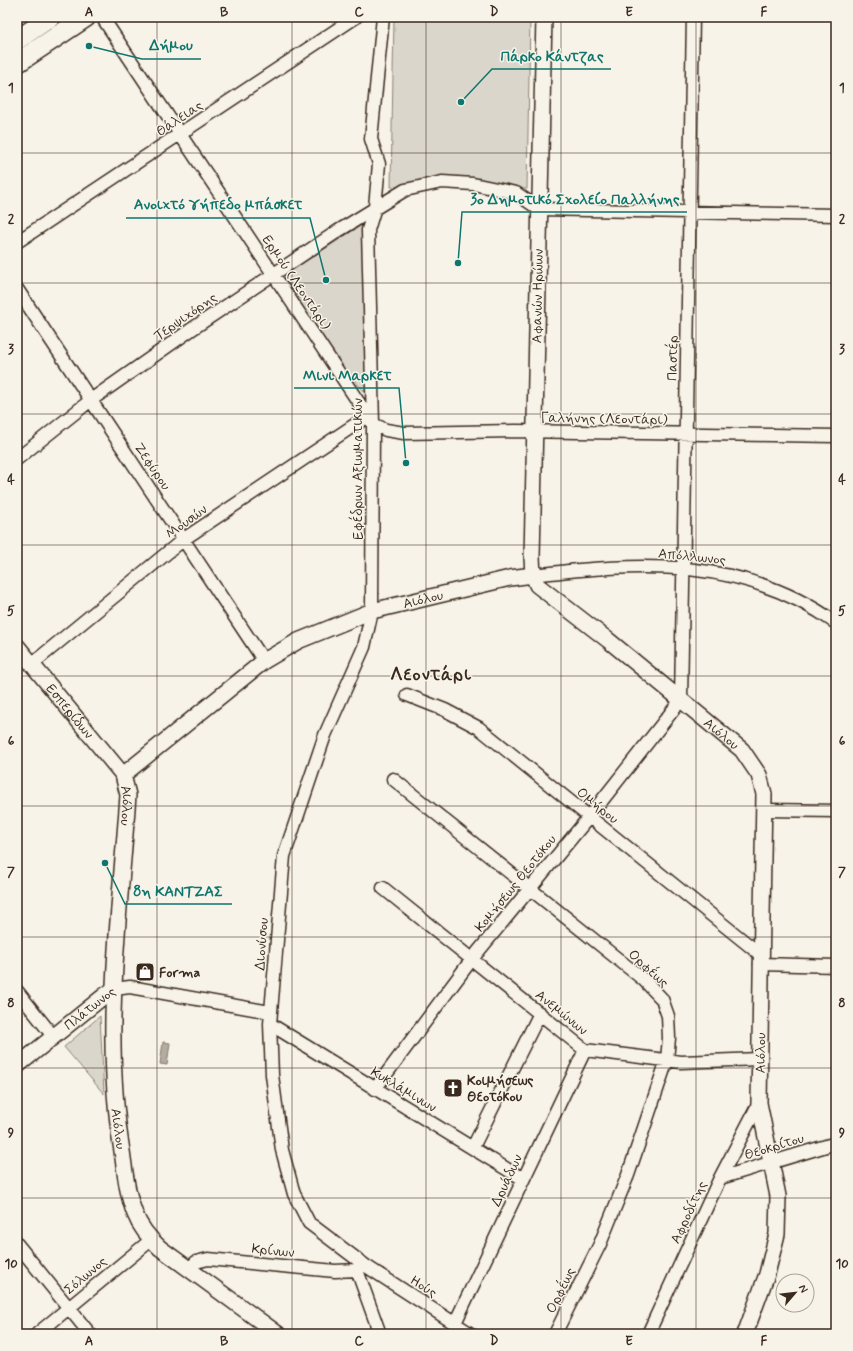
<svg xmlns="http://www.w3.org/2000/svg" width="853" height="1351" font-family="Mynerve,sans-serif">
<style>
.green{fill:#dbd6cb;stroke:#8b8074}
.water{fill:#b4aca0;stroke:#84786c}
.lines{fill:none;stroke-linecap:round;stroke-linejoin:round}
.minor-casing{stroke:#3b2a1e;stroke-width:15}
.tertiary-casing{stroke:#3b2a1e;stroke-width:18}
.primary-casing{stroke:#3b2a1e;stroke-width:22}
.minor{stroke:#f7f3e8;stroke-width:12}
.tertiary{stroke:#f7f3e8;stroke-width:15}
.primary{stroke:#f7f3e8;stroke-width:19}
.grid{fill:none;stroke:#3b2a1e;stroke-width:1;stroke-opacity:0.55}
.labels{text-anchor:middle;stroke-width:3;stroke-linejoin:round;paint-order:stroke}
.street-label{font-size:14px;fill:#3b2a1e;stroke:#f7f3e8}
.poi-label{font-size:14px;font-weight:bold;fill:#3b2a1e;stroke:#f7f3e8;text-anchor:start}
.district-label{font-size:18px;font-weight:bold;letter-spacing:1px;fill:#3b2a1e;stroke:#f7f3e8}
.leader{fill:none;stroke:#0f766e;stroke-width:1.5}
.callout-dot{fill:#0f766e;stroke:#f7f3e8;stroke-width:1.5}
.callout-label{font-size:15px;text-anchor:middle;font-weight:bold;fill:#0f766e;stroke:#f7f3e8;stroke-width:3;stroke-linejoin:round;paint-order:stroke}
.neatline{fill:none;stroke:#3b2a1e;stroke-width:1.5}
.grid-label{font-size:13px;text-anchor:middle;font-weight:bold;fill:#3b2a1e}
</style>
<rect width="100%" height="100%" fill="#f7f3e8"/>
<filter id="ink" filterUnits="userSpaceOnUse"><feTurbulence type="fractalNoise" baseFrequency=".025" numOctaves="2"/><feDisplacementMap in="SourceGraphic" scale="8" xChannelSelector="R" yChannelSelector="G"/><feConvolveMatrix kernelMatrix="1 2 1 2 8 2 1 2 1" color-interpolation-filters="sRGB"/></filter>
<g filter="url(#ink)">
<path class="green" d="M412,17H530L527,189L391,187L394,18Z
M374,217L365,392L337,362L280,278Z
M100,1016L104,1094L64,1047Z"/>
<path class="water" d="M163,1042L170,1043L167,1065L160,1064Z"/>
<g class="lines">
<defs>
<path id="minor" d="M102,17L373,424L386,430L404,433L516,431L836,436
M383,17L371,139L379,164L375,207L368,230L373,424L372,611L364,647L325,735L284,856L270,1024L272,1075L282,1150L294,1194L309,1223L366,1266L471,1334
M17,242L356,17
M17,289L264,661
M17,459L91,400L192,329L338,231L405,190L442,182L473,184L516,193L539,209L836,215
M533,575C641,562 744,557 836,623
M32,664L184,539L368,416
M407,695L445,710L479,728L761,955
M393,779L644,980L662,999L668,1016L669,1038L667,1060L628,1175L600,1244L555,1334
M765,810L836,811
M383,888L585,1050L681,1062L760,1059
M760,964L836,966
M114,989L130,987L270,1012
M17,991L53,1036
M270,1024L523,1179
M375,1089L472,959L589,817L681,700L693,17
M473,1147L540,1013
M720,1178L836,1143
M17,1244L90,1334
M361,1264L357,1270L380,1334
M189,1269L196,1262L208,1259L335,1271L357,1270
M455,1323L585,1050
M37,1334L151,1240
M648,1334L720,1178L759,1103"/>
<g id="tertiary">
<path id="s1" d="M544,17L532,557L533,575L537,585L608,640L742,750L759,775L764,794L759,1103L778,1196L777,1234L767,1274L745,1334"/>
<path id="s2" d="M17,646L123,775L128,795C120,913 102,1034 122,1151C125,1172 127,1194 135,1214C140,1227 149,1238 160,1248L278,1334"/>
<path id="s3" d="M123,775L264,661L298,641L372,611L510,578L533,575"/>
<path id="s4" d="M17,1066L104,996L114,989"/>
</g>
<path id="primary" d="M17,40L51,17
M17,63L86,17"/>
</defs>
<use href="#minor" class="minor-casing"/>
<use href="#tertiary" class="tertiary-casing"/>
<use href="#primary" class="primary-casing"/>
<use href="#minor" class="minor"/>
<use href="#tertiary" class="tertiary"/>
<use href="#primary" class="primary"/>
</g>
</g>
<path class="grid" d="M157,17V1334M292,17V1334M426,17V1334M561,17V1334M696,17V1334M17,153H836M17,283H836M17,414H836M17,545H836M17,676H836M17,806H836M17,937H836M17,1068H836M17,1198H836"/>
<defs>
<symbol id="shop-square" viewBox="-11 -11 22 22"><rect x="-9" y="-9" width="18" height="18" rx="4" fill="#3b2a1e" stroke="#f7f3e8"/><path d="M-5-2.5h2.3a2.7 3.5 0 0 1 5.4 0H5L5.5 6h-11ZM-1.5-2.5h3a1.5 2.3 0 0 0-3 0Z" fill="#fff"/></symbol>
<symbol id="church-square" viewBox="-11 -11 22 22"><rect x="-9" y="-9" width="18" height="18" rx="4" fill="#3b2a1e" stroke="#f7f3e8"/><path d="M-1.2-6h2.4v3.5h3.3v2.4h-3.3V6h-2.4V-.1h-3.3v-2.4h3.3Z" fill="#fff"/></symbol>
</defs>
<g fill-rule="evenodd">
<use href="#shop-square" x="134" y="961" width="22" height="22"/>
<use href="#church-square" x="442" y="1077" width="22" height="22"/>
</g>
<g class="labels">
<g class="street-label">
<text transform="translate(179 118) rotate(-34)" y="5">Θάλειας</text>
<text transform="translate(297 282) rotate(56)" y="5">Ερμού (Λεοντάρι)</text>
<text transform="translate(537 296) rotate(-89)" y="5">Αφανών Ηρώων</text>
<text transform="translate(185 316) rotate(-35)" y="5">Τερψιχόρης</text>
<text transform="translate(672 358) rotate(-89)" y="5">Παστέρ</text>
<text transform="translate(604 418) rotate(1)" y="5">Γαλήνης (Λεοντάρι)</text>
<text transform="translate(153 466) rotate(56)" y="5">Ζεφύρου</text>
<text transform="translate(357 469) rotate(-90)" y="5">Εφέδρων Αξιωματικών</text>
<text transform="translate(186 521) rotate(-36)" y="5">Μουσών</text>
<text transform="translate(692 556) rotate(6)" y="5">Απόλλωνος</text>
<text dy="5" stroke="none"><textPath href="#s3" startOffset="353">Αιόλου</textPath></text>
<text dy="5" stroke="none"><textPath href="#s2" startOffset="84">Εσπερίδων</textPath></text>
<text dy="5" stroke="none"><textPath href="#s1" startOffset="806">Αιόλου</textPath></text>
<text transform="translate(598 805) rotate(39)" y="5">Ομήρου</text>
<text dy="5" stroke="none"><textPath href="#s2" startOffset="198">Αιόλου</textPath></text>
<text transform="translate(515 883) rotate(-51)" y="5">Κομήσεως Θεοτόκου</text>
<text transform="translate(261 944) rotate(-86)" y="5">Διονύσου</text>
<text transform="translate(649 968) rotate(42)" y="5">Ορφέως</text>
<text dy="5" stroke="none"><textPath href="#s4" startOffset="93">Πλάτωνος</textPath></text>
<text transform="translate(562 1012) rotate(39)" y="5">Ανεμώνων</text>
<text transform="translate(760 1053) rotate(-89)" y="5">Αιόλου</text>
<text transform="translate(404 1089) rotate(31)" y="5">Κυκλάμινων</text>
<text dy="5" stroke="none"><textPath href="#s2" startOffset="522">Αιόλου</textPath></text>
<text transform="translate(774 1146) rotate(-17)" y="5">Θεοκρίτου</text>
<text transform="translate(506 1180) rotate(-65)" y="5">Δρυάδων</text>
<text transform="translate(688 1212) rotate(-65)" y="5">Αφροδίτης</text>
<text transform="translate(273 1250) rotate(6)" y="5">Κρίνων</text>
<text transform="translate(85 1275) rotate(-40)" y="5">Σόλωνος</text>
<text transform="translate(424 1286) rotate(32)" y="5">Ηούς</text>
<text transform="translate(560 1290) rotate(-64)" y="5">Ορφέως</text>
</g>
<g class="poi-label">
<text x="159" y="977">Forma</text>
<text x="467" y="1085">Κοιμήσεως<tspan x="467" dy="16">Θεοτόκου</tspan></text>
</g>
<g class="district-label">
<text x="431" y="680">Λεοντάρι</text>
</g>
</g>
<path class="leader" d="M89 46L142 59H201M461 102L492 69H611M458 263L462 212H687M326 280L310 218H126M406 463L399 388H294M105 863L125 904H232"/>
<g class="callout-dot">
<circle cx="89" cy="46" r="4"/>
<circle cx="461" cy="102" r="4"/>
<circle cx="458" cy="263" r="4"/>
<circle cx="326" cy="280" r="4"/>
<circle cx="406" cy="463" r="4"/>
<circle cx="105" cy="863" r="4"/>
</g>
<g class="callout-label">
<text x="171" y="50">Δήμου</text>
<text x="552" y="61">Πάρκο Κάντζας</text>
<text x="575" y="204">3ο Δημοτικό Σχολείο Παλλήνης</text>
<text x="218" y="209">Ανοιχτό γήπεδο μπάσκετ</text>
<text x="347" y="380">Μινι Μαρκετ</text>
<text x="178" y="896">8η ΚΑΝΤΖΑΣ</text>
</g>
<rect width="853" height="1351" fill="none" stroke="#f7f3e8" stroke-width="44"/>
<g transform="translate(795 1293) rotate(62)"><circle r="19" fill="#f7f3e8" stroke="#aca397"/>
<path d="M0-3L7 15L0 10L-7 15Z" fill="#3b2a1e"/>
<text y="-6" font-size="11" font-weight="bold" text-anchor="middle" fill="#3b2a1e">N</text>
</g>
<rect x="22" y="22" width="809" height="1307" class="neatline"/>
<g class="grid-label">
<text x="89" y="16">A</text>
<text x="224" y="16">B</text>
<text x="359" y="16">C</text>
<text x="494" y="16">D</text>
<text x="629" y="16">E</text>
<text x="764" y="16">F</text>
<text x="11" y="92">1</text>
<text x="842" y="92">1</text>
<text x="11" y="223">2</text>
<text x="842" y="223">2</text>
<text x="11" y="353">3</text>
<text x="842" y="353">3</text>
<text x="11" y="484">4</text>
<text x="842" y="484">4</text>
<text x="11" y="615">5</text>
<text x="842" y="615">5</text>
<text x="11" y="745">6</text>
<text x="842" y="745">6</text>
<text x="11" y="876">7</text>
<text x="842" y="876">7</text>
<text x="11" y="1007">8</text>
<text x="842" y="1007">8</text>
<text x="11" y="1137">9</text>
<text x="842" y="1137">9</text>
<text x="11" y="1268">10</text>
<text x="842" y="1268">10</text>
<text x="89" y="1345">A</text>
<text x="224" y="1345">B</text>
<text x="359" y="1345">C</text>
<text x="494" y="1345">D</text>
<text x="629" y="1345">E</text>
<text x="764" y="1345">F</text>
</g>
</svg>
